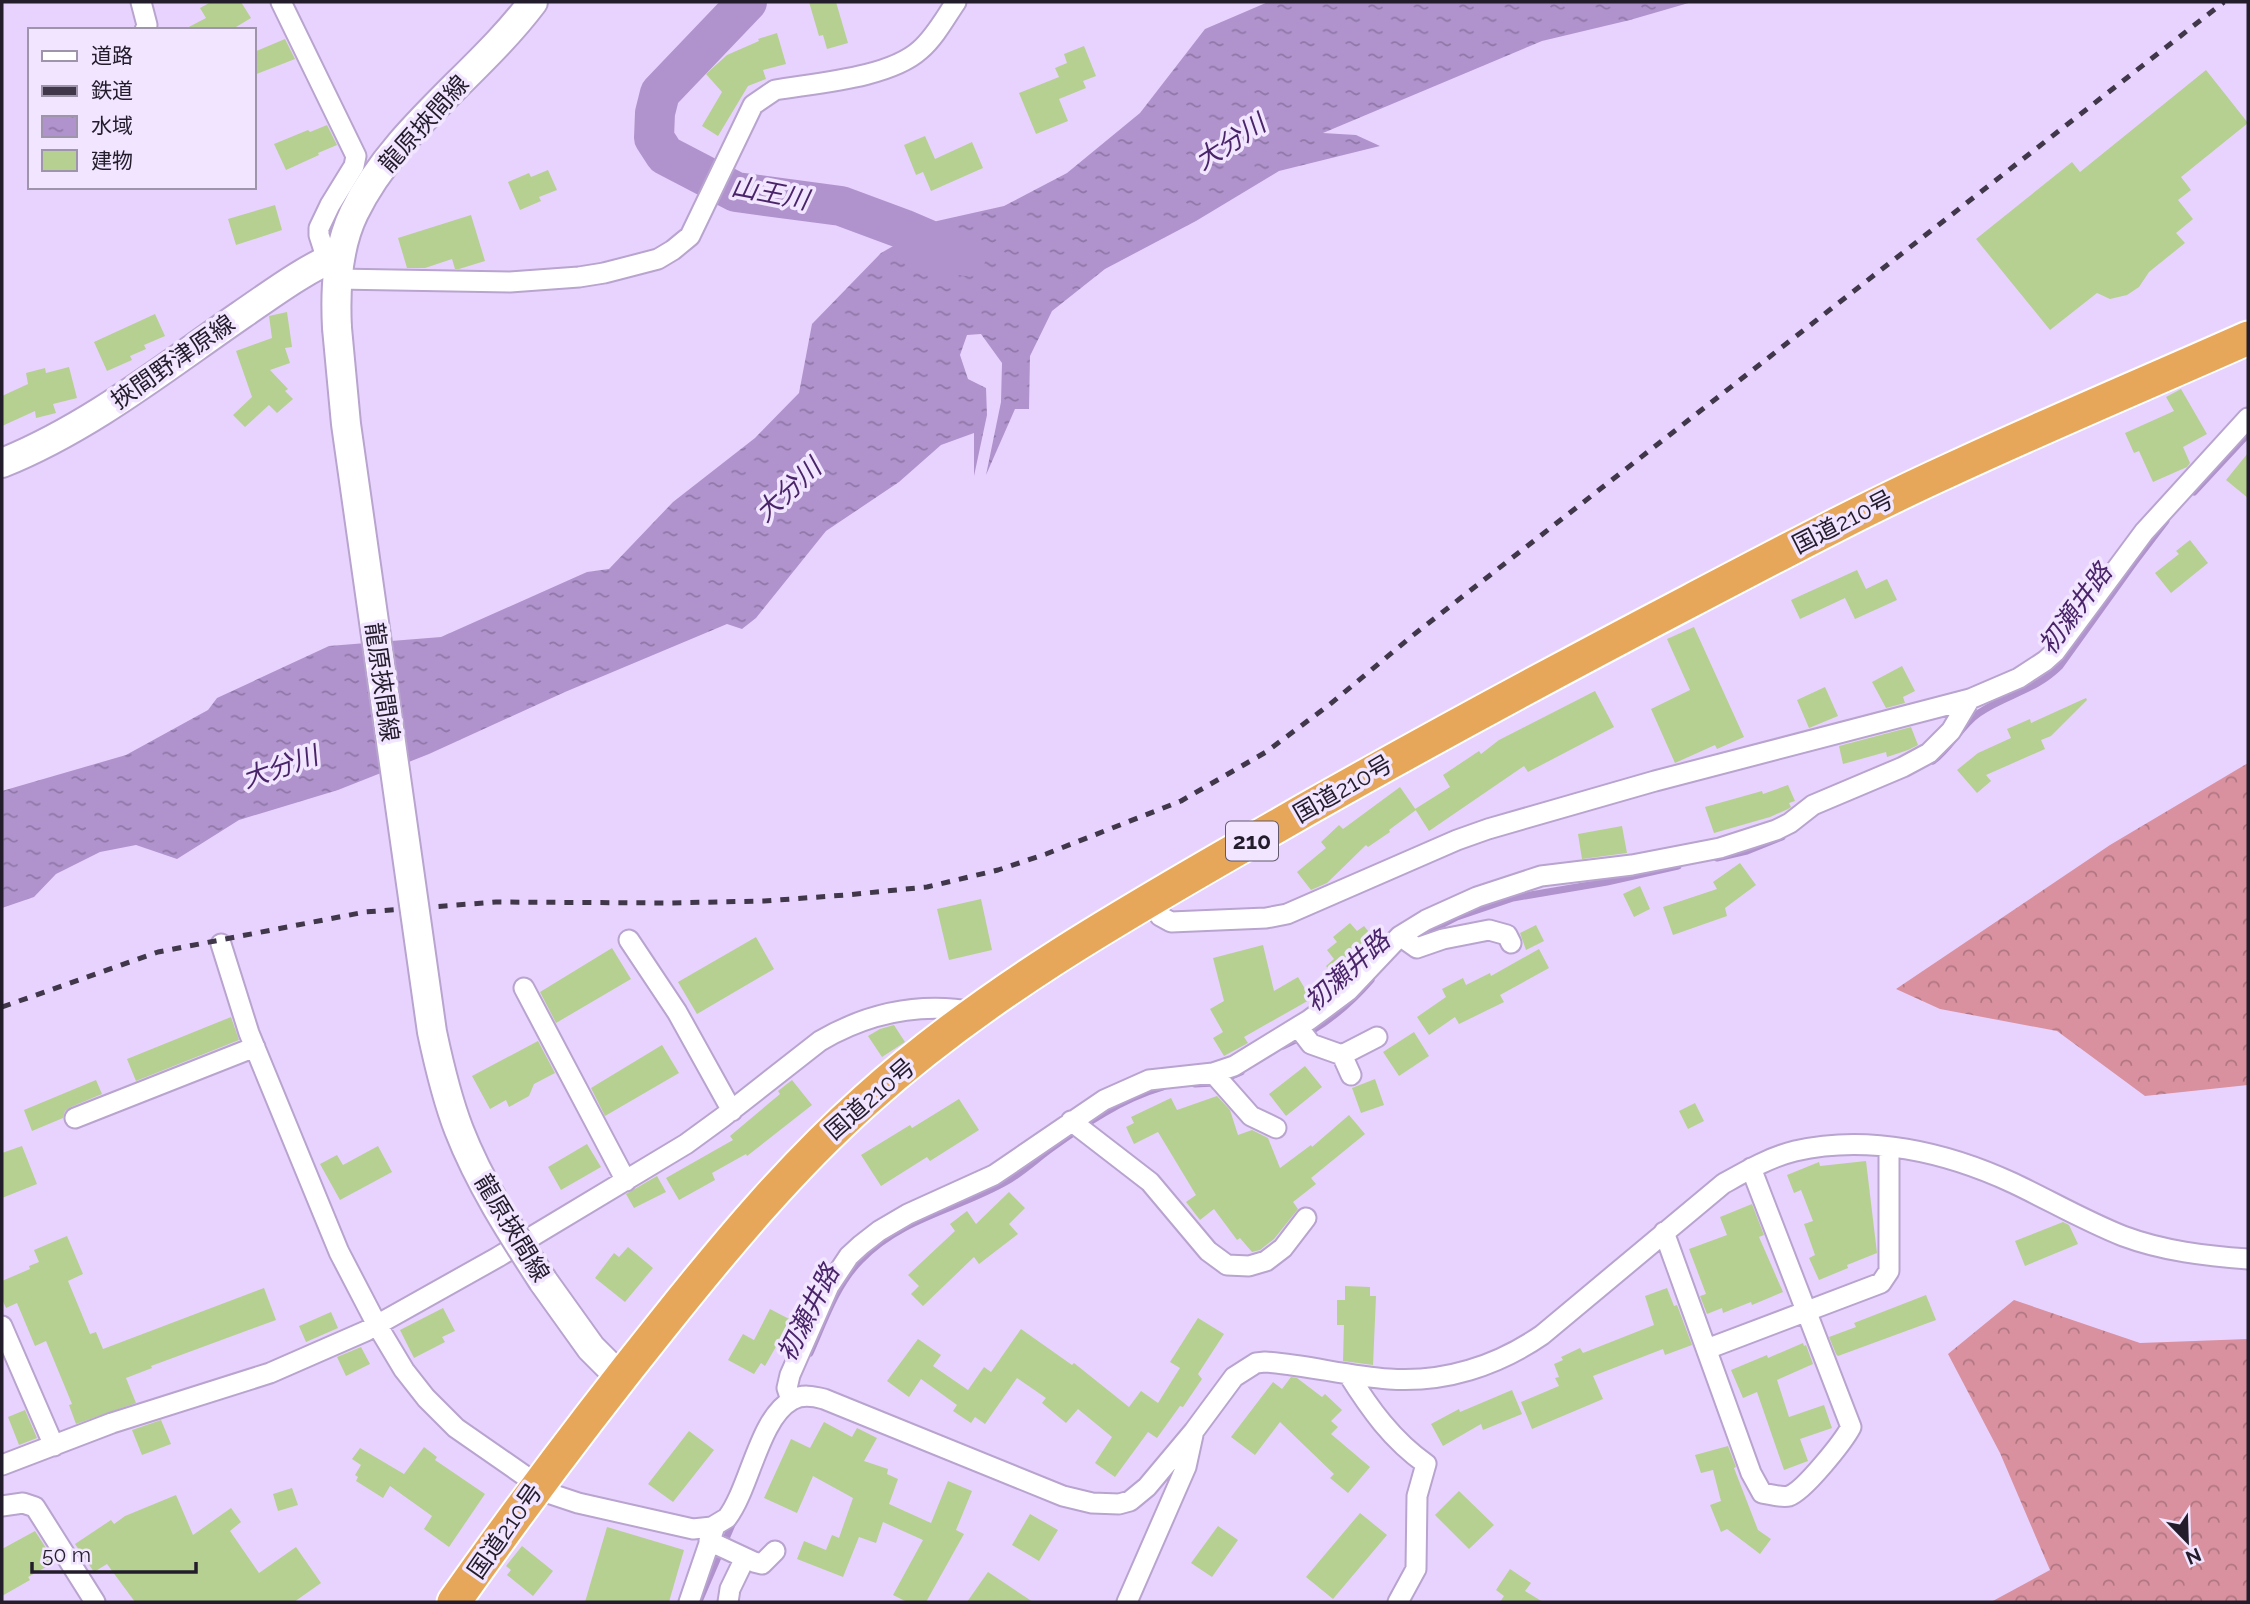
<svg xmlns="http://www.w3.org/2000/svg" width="2250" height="1604" font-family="Raleway,'Noto Sans JP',sans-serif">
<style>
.forest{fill:url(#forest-crowns)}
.water{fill:url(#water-ripples)}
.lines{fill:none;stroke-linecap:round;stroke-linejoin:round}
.stream{stroke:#b093cd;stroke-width:7}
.river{stroke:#b093cd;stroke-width:40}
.building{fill:#b6d091}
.minor-casing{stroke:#b8a4ce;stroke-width:23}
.secondary-casing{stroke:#b8a4ce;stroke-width:32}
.trunk-casing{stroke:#fff;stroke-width:37}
.minor{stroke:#fff;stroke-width:19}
.secondary{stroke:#fff;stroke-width:28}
.trunk{stroke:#e7a75a;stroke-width:33}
.rail{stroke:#40374a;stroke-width:5;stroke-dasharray:9 9;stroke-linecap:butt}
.secondary-bridge-casing{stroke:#b8a4ce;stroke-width:32;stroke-linecap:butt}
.secondary-bridge{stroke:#fff;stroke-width:28}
.labels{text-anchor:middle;stroke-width:7;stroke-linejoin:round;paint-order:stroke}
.shield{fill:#f1e5ff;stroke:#61586b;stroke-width:2}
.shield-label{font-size:23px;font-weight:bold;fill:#231c2b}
.street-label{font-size:24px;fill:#231c2b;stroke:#f1e5ff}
.water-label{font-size:26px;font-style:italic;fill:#4a2469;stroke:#f1e5ff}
</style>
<defs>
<pattern id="forest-crowns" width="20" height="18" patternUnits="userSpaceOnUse" patternTransform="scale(1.75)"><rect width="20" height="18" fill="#d9919f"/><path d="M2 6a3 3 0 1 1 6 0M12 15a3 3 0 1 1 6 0" fill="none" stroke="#b07682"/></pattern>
<pattern id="water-ripples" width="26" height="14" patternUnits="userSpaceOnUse" patternTransform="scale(1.75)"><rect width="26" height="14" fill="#b093cd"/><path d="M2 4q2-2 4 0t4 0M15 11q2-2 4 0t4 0" fill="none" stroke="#8f77a7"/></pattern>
</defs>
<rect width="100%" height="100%" fill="#e8d3fe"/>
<path class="forest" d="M2248,763V1085L2145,1096L2057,1031L1940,1009L1896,989L2110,845Z
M2014,1300L2140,1343L2248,1339V1602H1991L2050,1570L2000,1453L1948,1354Z"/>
<path class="water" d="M1268,2H1692L1630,20L1542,41L1323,133L1356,135L1380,146L1279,171L1196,221L1105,269L1052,311L1030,356L1029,409H1015L986,475L1001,402L1002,363L981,334L967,335L960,355L968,379L986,388L987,415L974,476V433L941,445L899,482L826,531L756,618L742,629L727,624L565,692L429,754L338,790L239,820L177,859L136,845L100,852L56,874L34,897L2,908V791L126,755L208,710L217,698L329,646L441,637L587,572L609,569L673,502L755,438L799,393L812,324L881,253L937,221L1004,206L1067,173L1140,113L1205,29Z"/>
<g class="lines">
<path class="stream" d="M2194,492L2248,434
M1933,761C1951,748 1961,725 1979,713C2007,694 2035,691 2060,666L2134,563L2166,521
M1717,858L1747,851L1782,837
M1412,940L1457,917L1513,898L1607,882L1678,866
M1283,1046C1317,1031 1347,1008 1371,980
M1195,1084L1215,1083L1241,1072
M810,1353C824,1322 836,1285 861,1260C902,1217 960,1209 1009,1180C1024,1171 1038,1158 1052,1148C1086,1123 1122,1099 1163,1087
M700,1599L734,1520"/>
<path class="river" d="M747,2L660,93L655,113L654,138L665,155L736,192L841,206L903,229L966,256"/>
</g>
<path class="building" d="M211,2H241L251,18L231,30H183L206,18L200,8Z
M809,2H836L848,43L827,49L823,35L819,36Z
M777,33L786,64L763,70L766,79L748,86L718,136L702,126L722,92L706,74L727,55L759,41L758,39Z
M285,39L295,59L254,75V52Z
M1084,46L1096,76L1083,81L1086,88L1059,99L1068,121L1036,134L1019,93L1059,77L1055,68L1067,63L1064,54Z
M2206,70L2248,123L2181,177L2191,190L2178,200L2193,219L2176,233L2185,243L2149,272L2139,287L2127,295L2110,299L2097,293L2050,330L1976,239L2072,162L2080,172Z
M327,125L337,145L318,153L319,155L286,170L274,144L308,130L310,132Z
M925,136L935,159L972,142L983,168L931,191L923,172L916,175L904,145Z
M548,170L557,190L539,197L541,201L520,210L508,182L529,173L531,177Z
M275,205L282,230L236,245L228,219Z
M471,215L485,261L459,269H455L452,259L425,268H407L398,238Z
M287,312L292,347L285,348L290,363L270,370L288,389L285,391L293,399L277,413L269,405L245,427L233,415L252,397L236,351L272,338L269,316Z
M155,314L165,336L144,345L146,349L130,356L132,360L107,371L94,342Z
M69,367L77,398L53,404L56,413L36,418L35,411L2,426V396L28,384L26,373L45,368L46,373Z
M2181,389L2207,434L2183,447L2190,463L2187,467L2153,482L2139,451L2134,453L2125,433L2174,411L2166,397Z
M2248,453V498L2226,480Z
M2190,540L2208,563L2171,593L2155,573L2179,554L2176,551Z
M1857,570L1866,589L1887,579L1897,600L1855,619L1845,598L1800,619L1791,600Z
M1694,627L1744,737L1717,749L1715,745L1675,763L1651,709L1690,690L1667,639Z
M1902,666L1915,691L1903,697L1905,703L1886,708L1872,682Z
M1825,687L1838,716L1809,728L1797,700Z
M1595,691L1614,727L1528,772L1524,766L1429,831L1415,809L1450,787L1443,775L1479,751L1481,754L1499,740Z
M2086,698L2087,700L2051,736L2041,740L2045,749L1986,775L1991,781L1977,793L1957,770L1978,753L2011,738L2007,729L2030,719L2031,723Z
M1911,727L1918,745L1908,750L1887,757L1886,752L1843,764L1839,746Z
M1788,785L1795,801L1789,803L1791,807L1788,809L1770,817L1714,833L1705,807L1762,791L1763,794Z
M1400,787L1416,810L1389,830L1390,832L1368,847L1366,845L1327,883L1311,890L1297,872L1326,848L1321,842L1339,825L1343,829Z
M1622,826L1627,853L1582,859L1578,834Z
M1740,863L1756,885L1725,908L1727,916L1673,935L1663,907L1717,889L1713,882Z
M1640,886L1650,909L1634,917L1623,894Z
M981,899L992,950L949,960L937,909Z
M1350,923L1357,931L1364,926L1377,942L1361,955L1363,957L1339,982L1326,966L1334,959L1327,950L1337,942L1333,937Z
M1536,925L1544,941L1526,950L1520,933Z
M756,937L774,969L697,1014L678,982Z
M1263,945L1274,991L1298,977L1311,999L1244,1037L1248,1043L1224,1056L1213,1038L1223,1032L1210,1009L1224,1001L1213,958Z
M612,948L631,979L556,1023L540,992Z
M1539,949L1549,968L1500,995L1504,1002L1459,1024L1455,1017L1429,1035L1417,1017L1446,997L1442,989L1463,978L1466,985L1490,973L1491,976Z
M231,1017L239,1040L136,1081L127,1059Z
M894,1025L905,1042L882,1057L868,1036L880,1029Z
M1414,1032L1429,1056L1399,1076L1383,1052Z
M538,1041L555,1073L534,1084L529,1096L509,1107L506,1100L490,1109L472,1076Z
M662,1045L679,1073L605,1116L591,1088Z
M1305,1066L1322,1087L1286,1116L1269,1094Z
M1375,1079L1384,1105L1361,1113L1352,1088Z
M96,1080L102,1094L71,1107L65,1111L63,1118L32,1131L24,1110Z
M792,1080L812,1105L747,1156L746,1154L712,1173L715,1180L679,1200L666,1178L733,1140L730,1136L780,1094L778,1091Z
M1217,1096L1230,1110L1238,1135L1252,1130L1268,1138L1280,1168L1311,1145L1312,1147L1349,1115L1365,1134L1311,1178L1316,1184L1293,1202L1298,1209L1274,1239L1260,1250L1252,1252L1240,1238L1237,1240L1214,1209L1200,1220L1186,1202L1196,1195L1158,1132L1134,1144L1126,1127L1134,1123L1131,1117L1171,1098L1177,1110Z
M959,1099L979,1130L930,1161L927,1157L881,1186L861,1155L910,1125L912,1128Z
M1695,1103L1704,1121L1688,1129L1679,1111Z
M587,1144L601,1167L561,1190L548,1167Z
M22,1146L37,1184L2,1198V1153Z
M378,1146L392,1172L340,1200L320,1164L337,1155L343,1165Z
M1866,1161L1877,1253L1847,1265L1848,1268L1819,1280L1809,1258L1815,1255L1804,1224L1813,1221L1801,1190L1794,1193L1787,1175L1819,1162L1820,1166Z
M657,1176L666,1192L634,1208L626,1194Z
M1009,1192L1025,1208L1009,1224L1018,1234L979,1264L974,1257L923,1306L911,1294L919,1286L908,1275L955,1231L950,1224L967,1211L976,1224Z
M1752,1204L1764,1235L1759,1237L1783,1292L1752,1305L1751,1302L1723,1313L1722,1308L1707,1314L1700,1296L1706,1294L1689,1249L1727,1235L1720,1217Z
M2063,1222L2069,1225L2078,1244L2025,1266L2015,1241Z
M67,1236L83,1274L68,1281L90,1334L96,1332L103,1349L264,1288L276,1320L151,1366L152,1368L126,1378L136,1403L76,1424L69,1405L72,1404L46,1341L35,1346L17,1303L6,1308L2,1299V1281L30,1269L29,1266L39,1262L34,1250Z
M628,1247L653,1268L625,1302L595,1278L614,1253L619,1257Z
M1345,1286L1370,1287V1296H1376L1373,1365L1343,1361L1344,1325H1337V1300H1345Z
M1667,1288L1674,1306L1677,1305L1692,1345L1665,1355L1663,1349L1593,1376L1603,1399L1532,1429L1521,1402L1559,1386L1555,1378L1559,1377L1554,1364L1563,1360L1561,1357L1580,1348L1583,1353L1654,1325L1645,1296Z
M1926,1295L1936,1320L1838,1356L1836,1354L1829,1337L1856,1327L1854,1323Z
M443,1308L455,1331L442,1337L445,1342L414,1358L400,1330Z
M770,1309L791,1320L765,1366L761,1363L754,1374L728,1360L743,1334L754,1340Z
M331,1312L338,1328L306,1342L299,1326Z
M1198,1318L1224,1334L1198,1374L1202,1379L1183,1407L1180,1406L1157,1438L1148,1432L1115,1477L1095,1463L1112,1437L1078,1409L1066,1423L1042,1403L1046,1398L1017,1378L985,1424L975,1417L971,1423L953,1411L957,1405L921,1379L909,1397L887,1381L918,1339L941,1355L933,1366L968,1390L984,1367L991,1372L1021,1329L1072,1365L1074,1363L1129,1407L1141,1391L1158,1403L1180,1368L1170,1362Z
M1803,1343L1804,1346L1806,1345L1813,1364L1777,1380L1789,1417L1824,1405L1832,1428L1800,1439L1808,1461L1784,1470L1757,1392L1743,1398L1731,1370L1767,1355L1768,1358Z
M361,1347L370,1364L346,1376L337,1357Z
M1291,1377L1297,1378L1322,1397L1325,1394L1342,1410L1331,1421L1338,1427L1331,1434L1370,1467L1348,1493L1330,1478L1334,1474L1280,1422L1255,1455L1231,1437L1273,1382L1282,1389Z
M1512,1390L1522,1414L1483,1430L1481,1424L1443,1446L1431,1424L1459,1409L1460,1412Z
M25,1410L37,1438L19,1445L8,1417Z
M161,1420L171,1444L142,1455L132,1430Z
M824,1422L852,1437L857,1428L877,1438L864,1461L888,1469L887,1474L898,1479L889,1504L931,1523L948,1481L972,1491L956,1530L964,1534L926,1602H907L893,1595L923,1540L883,1522L876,1543L859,1537L843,1577L797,1559L804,1541L826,1550L832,1535L839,1538L853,1498L813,1476L797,1513L764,1498L791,1439L810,1448Z
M689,1431L714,1450L673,1502L648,1484Z
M1728,1446L1736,1467L1734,1468L1758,1530L1771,1539L1760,1554L1727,1529L1721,1532L1710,1505L1721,1501L1713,1470L1701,1473L1695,1455Z
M424,1447L437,1457L435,1460L485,1494L449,1547L424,1529L432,1516L390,1486L383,1498L356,1481L358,1477L355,1475L361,1465L352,1459L360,1448L404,1474Z
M292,1488L298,1505L278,1511L273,1494Z
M1459,1491L1494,1525L1469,1549L1435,1515Z
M176,1495L193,1535L231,1508L241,1522L230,1531L259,1573L296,1547L321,1583L294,1602H135L107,1564L94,1572L75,1544L111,1520L114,1524L125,1516Z
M1360,1513L1387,1535L1333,1599L1306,1577Z
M1030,1514L1058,1530L1039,1561L1012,1545Z
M1218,1526L1238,1540L1212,1577L1191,1563Z
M607,1527L684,1550L669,1602H585Z
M35,1531L55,1562L28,1577L30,1580L2,1596V1549Z
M522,1546L553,1571L533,1596L507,1575L511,1570L506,1566Z
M1510,1569L1531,1583L1525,1591L1543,1602H1500L1504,1596L1496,1590Z
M988,1572L1033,1602H967Z"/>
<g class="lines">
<defs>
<path id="minor" d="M141,2L147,25L145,30
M281,2L356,156L354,166L330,205L319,228V235L327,260
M337,279L510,282L579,277L604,273L658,259L673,250L690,236L753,105L775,90C816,83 889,78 920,50C935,37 945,18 956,2
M1150,899L1160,916L1171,922L1266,918L1287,914L1457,840L1488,829L1655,781L1970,699L2019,678L2045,661L2055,652L2144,532L2248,418
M1400,936L1417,948L1443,939L1489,930L1507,935L1511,943
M629,940L677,1012L732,1111
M221,944L249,1033L339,1252L377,1325L404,1370L426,1398L456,1428L551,1494L578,1503L693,1529L712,1527L727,1518C750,1488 759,1418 792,1400C802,1394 813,1396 824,1399L1063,1496L1092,1503L1119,1504L1130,1501L1147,1487L1194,1431L1234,1377L1256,1363L1265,1362C1307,1365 1347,1376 1389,1379C1444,1383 1497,1366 1542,1335L1723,1184C1746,1171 1770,1157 1795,1151C1868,1134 1946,1152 2013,1183C2049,1200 2085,1221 2123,1236C2163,1251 2206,1256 2248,1259
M524,988L626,1181
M1298,1027L1311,1044L1342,1055L1351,1075
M1342,1055L1377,1037
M1213,1073L1251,1116L1276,1128
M75,1118L255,1047
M1071,1121L1150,1182L1208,1251L1227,1265L1249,1266L1266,1261L1283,1248L1306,1218
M1664,1232L1751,1473L1762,1493C1770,1494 1781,1498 1789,1496C1804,1491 1843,1442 1851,1427L1751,1168
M2,1326L54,1446
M1707,1349L1881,1283L1889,1271V1147
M1348,1374C1370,1409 1392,1440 1426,1464L1417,1496L1416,1569L1398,1602
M791,1400L787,1388L790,1375L829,1286L849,1256L861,1245L879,1231L908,1214L994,1175L1104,1100L1149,1080L1213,1073L1234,1066L1309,1020L1348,991L1400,936L1426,920L1477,897L1541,876L1632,865L1720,848L1776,830L1790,823L1813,805L1903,767L1929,753L1951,731L1970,699
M2,1465L112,1423L270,1373L366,1331L498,1257L686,1144L723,1117L820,1041C868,1013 920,1002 975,1012
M2,1506L23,1503L35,1507L95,1602
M709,1541L754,1562L762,1564L775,1551
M689,1602L715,1526
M728,1602L730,1589L745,1558
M1127,1602L1186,1467L1193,1435"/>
<path id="secondary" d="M337,328C335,289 337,248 354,213C394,130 479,74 533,2
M2,463C89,428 164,368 241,315C273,293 305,269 341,254
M543,1281L591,1348L620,1377"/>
<path id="trunk" d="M454,1602C521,1507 590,1415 663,1324C726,1245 790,1168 866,1100C997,982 1153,898 1305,810C1432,738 1560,669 1690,601C1776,556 1862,510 1950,470C2049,424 2149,382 2248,338"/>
</defs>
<use href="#minor" class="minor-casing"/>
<use href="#secondary" class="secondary-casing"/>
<use href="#trunk" class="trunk-casing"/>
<use href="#minor" class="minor"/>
<use href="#secondary" class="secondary"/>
<use href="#trunk" class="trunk"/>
<path class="rail" d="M2,1007L158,952L365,912L496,902L669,903L764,901L846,895L927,887L998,870L1046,854L1181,801L1266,752L1329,705L1412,636L2224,2"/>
<defs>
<path id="secondary-bridge" d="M337,328L346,424L432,1032C439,1065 447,1099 459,1130C480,1184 512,1233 543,1281"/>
</defs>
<use href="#secondary-bridge" class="secondary-bridge-casing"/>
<use href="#secondary-bridge" class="secondary-bridge"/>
</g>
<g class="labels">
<rect class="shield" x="1226" y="821.5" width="52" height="39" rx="5"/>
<g class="shield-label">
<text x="1252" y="849">210</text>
</g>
<g class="street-label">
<text transform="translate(424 124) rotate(-48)" y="8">龍原挾間線</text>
<text transform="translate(173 362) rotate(-35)" y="8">挾間野津原線</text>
<text transform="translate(1843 522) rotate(-27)" y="8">国道210号</text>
<text transform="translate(382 682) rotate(82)" y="8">龍原挾間線</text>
<text transform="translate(1343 789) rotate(-30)" y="8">国道210号</text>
<text transform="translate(870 1099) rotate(-41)" y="8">国道210号</text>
<text transform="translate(512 1228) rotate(59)" y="8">龍原挾間線</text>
<text transform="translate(505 1531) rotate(-55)" y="8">国道210号</text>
</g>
<g class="water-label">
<text transform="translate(1230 142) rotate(-33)" y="9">大分川</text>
<text transform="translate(770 193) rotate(11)" y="9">山王川</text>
<text transform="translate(788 490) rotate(-43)" y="9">大分川</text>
<text transform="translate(2075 609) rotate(-54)" y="9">初瀬井路</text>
<text transform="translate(280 767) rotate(-19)" y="9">大分川</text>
<text transform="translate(1347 971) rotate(-42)" y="9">初瀬井路</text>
<text transform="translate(808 1313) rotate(-63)" y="9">初瀬井路</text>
</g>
</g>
<rect width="2250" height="1604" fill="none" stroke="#231c2b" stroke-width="7"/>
<rect x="28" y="28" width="228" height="161" fill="#f1e5ff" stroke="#9f95aa" stroke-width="2"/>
<rect x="42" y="51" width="35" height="10" fill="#ffffff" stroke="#9f95aa" stroke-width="2"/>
<text x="91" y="63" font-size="21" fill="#231c2b">道路</text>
<rect x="42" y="86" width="35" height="10" fill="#40374a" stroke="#9f95aa" stroke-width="2"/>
<text x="91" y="98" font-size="21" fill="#231c2b">鉄道</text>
<rect x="42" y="116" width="35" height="21" fill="url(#water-ripples)" stroke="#9f95aa" stroke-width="2"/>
<text x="91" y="133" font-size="21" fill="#231c2b">水域</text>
<rect x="42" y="150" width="35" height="21" fill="#b6d091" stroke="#9f95aa" stroke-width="2"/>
<text x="91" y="168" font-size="21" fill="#231c2b">建物</text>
<g transform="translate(2187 1541) rotate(157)" stroke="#f1e5ff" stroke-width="5" paint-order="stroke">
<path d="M0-5L12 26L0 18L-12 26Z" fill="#231c2b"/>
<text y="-10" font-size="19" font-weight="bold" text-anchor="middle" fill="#231c2b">N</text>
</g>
<path d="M32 1562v10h164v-10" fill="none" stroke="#231c2b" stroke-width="3.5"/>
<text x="42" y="1562" font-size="21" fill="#231c2b" stroke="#f1e5ff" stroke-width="5" paint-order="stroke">50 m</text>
</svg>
